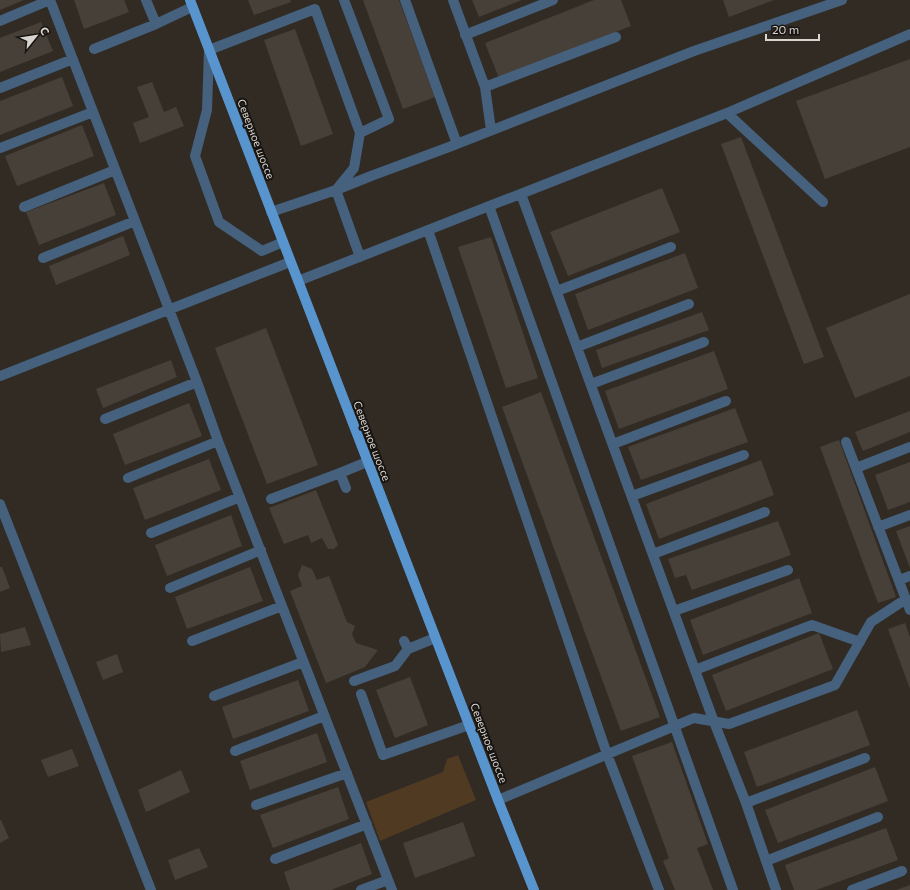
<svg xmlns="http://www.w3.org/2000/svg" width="910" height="890" font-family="Commissioner,sans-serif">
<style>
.green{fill:#503a21}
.building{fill:#474039}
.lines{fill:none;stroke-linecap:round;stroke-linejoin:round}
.minor{stroke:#45617d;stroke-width:10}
.major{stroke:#5895ce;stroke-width:10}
.labels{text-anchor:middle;stroke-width:4;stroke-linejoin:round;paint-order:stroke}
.street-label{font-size:11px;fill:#d8d4cf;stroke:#171411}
</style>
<rect width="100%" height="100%" fill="#312b24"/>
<path class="green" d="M458,755L476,800L380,841L366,802L443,772L447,759Z"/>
<path class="building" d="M0,0H24L0,10Z
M74,0H124L129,12L84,29Z
M248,0H290L291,2L254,15Z
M363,0H399L435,97L403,109Z
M472,0H522L479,17Z
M594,0H621L631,26L499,78L485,43Z
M723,0H774L729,17Z
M41,22L53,51L0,72V38Z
M295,29L333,134L301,146L264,40Z
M910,59V147L825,179L796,101Z
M62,77L73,106L0,135V101Z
M152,82L164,112L176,107L184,126L140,143L133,123L149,117L137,87Z
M82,125L94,156L17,186L5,156Z
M741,137L824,357L804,364L721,144Z
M104,183L116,215L39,245L26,212Z
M662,188L680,232L568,276L550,232Z
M123,236L130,255L56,285L49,266Z
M491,237L538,378L506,388L458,247Z
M685,253L698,288L588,330L575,294Z
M910,294V376L855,398L826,328Z
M702,312L709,330L602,368L596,350Z
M266,328L318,465L267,484L215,348Z
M714,351L728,389L619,429L605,391Z
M171,360L177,377L103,408L96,389Z
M541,392L660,717L621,731L502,407Z
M189,403L202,436L125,465L113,434Z
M735,408L748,442L641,480L628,447Z
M910,411V432L863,451L855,432Z
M839,440L896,597L878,603L820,447Z
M209,459L221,490L145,520L133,488Z
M761,460L774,495L659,539L646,504Z
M910,462V502L888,510L875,475Z
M316,490L338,545L334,549H328L322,538L311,543L308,535L284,544L269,508Z
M231,515L242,546L167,576L155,545Z
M778,521L791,555L692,590L686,575L675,578L668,559Z
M910,526V568L896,531Z
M302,565L312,569L317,580L329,576L347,622L355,626L352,634L356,643L378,650L365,667L326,683L290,591L302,586L298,575Z
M0,567H2L10,588L0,592Z
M250,567L263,601L187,629L175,597Z
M799,578L812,613L703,655L690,620Z
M905,623L910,637V689L888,629Z
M25,627L31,645L1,652L0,634Z
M819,633L833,669L726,711L712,675Z
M117,654L123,672L103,680L96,662Z
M410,677L428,725L395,738L376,690Z
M298,680L309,711L233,739L222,707Z
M857,710L870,745L757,787L744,752Z
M317,733L327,762L250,790L240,761Z
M672,742L708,844L697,848L713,890H675L663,861L669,858L632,756Z
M72,749L79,766L48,777L41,760Z
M875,767L888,801L778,843L765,810Z
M181,770L190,792L146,812L138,790Z
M338,787L349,819L273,848L260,815Z
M0,820H1L9,838L0,843Z
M463,822L475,856L415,878L403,843Z
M886,828L898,860L816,890H794L785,865Z
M361,843L372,874L331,890H290L284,872Z
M199,848L208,867L175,880L168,860Z
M910,885V890H896Z"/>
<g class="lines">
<path class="minor" d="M50,0L197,382L218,441L392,890
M146,0L156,24
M344,0L389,119L360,133
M405,0L457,144
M453,0L485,87L491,130
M0,21L50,0
M465,35L553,0
M94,49L156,24L192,7
M485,87L616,37
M0,88L73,59
M727,113L910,34
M0,148L93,112
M521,194L714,722L746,803L776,890
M489,206L733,890
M24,207L115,170
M271,212L336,190L371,176L449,147L694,51L842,0
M428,230L607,754L659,890
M283,242L262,251L219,222L195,156L207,110L209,50L315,9L360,133L354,168L336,190L360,257
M43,258L135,221
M298,281L727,113L823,202
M557,291L671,247
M577,347L689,304
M0,376L290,262
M591,384L704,342
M105,419L197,382
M846,442L910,610
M613,444L726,401
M856,468L910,447
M128,478L218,441
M346,488L340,473L367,462
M632,496L744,455
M271,499L340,473
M0,504L151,890
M878,527L910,515
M151,533L240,497
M653,554L765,512
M899,580L910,576
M170,588L261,550
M674,611L788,570
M192,641L282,606
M404,641L408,649L435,638
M695,670L812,625L860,642
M354,681L395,666L408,649
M361,694L383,755L469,725
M214,696L303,662
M235,751L324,716
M498,800L694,718L729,724L835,685L871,622L906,599
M746,803L865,758
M256,805L347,773
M275,859L367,824
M766,861L878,817
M361,890L388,880
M852,890L902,871"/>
<path class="major" d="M190,0L498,800L534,890"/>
</g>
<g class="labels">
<g class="street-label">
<text transform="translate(256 139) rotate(69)" y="4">Северное шоссе</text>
<text transform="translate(372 441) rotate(69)" y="4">Северное шоссе</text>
<text transform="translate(489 743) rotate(69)" y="4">Северное шоссе</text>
</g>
</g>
<g transform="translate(36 36) rotate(60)" stroke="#171411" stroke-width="3" paint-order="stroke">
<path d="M0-3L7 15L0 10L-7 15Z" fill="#d8d4cf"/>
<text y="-6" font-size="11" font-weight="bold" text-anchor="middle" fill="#d8d4cf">С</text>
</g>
<path d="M766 34v6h53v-6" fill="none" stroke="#d8d4cf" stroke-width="2"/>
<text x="772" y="34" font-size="12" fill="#d8d4cf" stroke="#171411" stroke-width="3" paint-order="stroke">20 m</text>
</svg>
